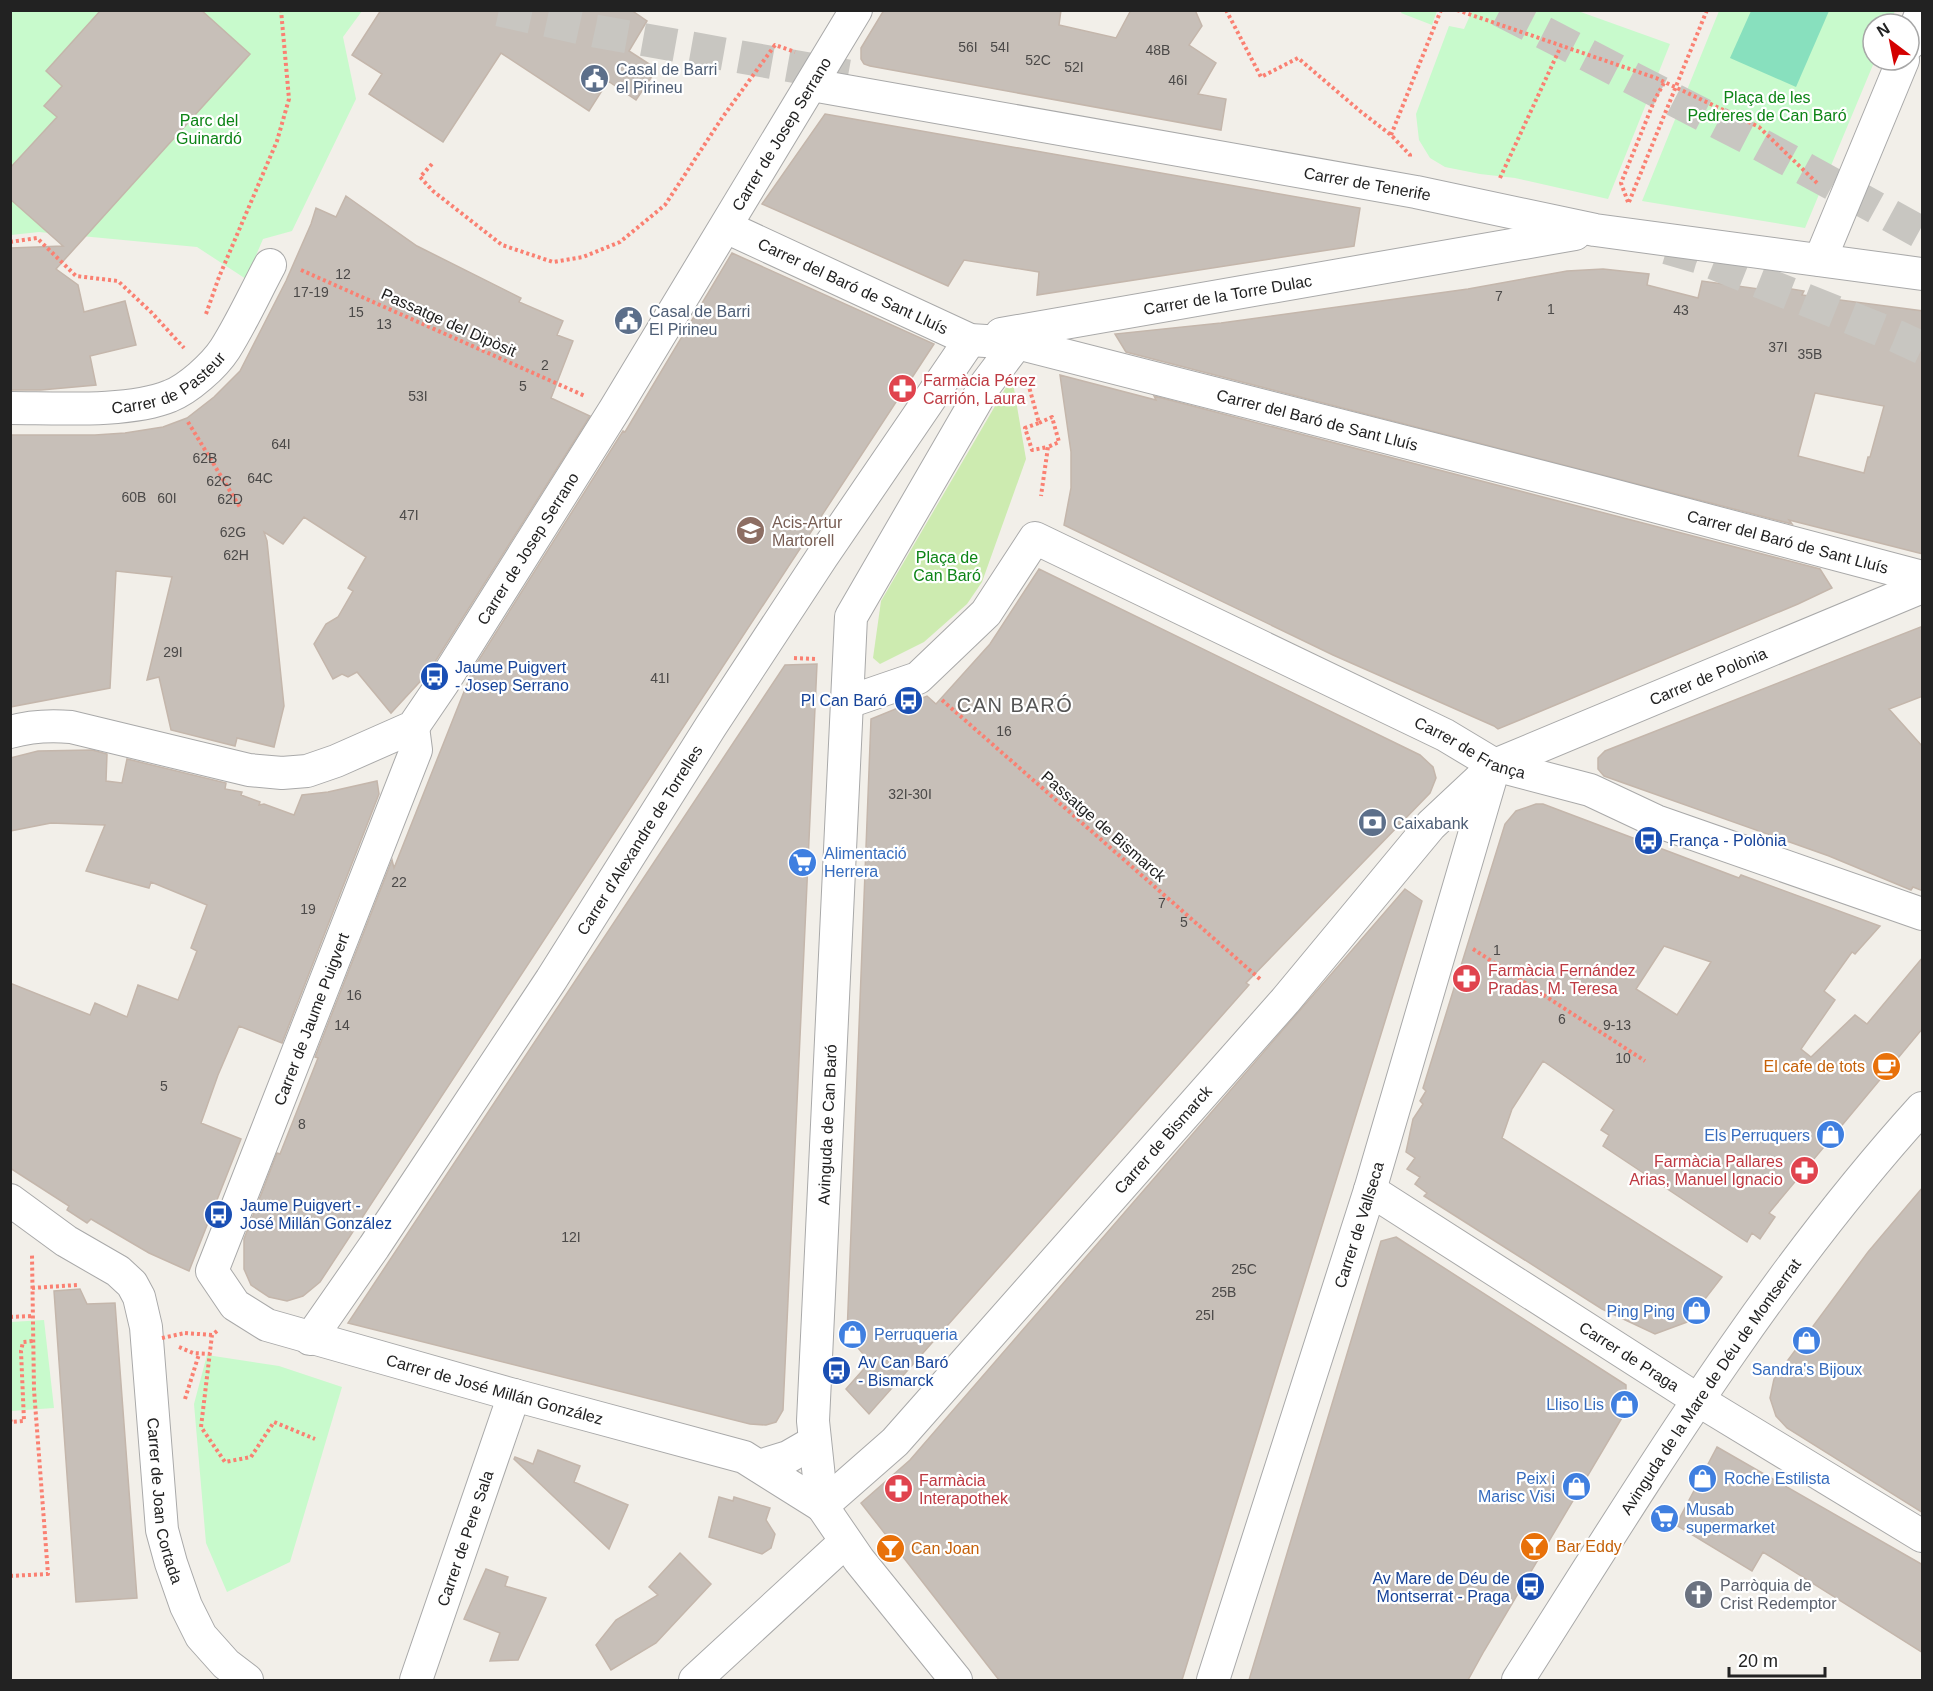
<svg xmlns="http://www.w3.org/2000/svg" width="1933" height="1691" font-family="Helvetica,sans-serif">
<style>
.grass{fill:#cdebb0}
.park{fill:#c8facc}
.pitch{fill:#88e0be}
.building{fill:#c7bfb8;stroke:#c4b6ab;stroke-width:1.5;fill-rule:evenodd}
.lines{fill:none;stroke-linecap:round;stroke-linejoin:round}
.major-tunnel{stroke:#c8c6c1;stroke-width:33;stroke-dasharray:33 16;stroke-linecap:butt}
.minor-casing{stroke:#a9a9a9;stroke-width:34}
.path{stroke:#fa8072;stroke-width:4;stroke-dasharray:3 3;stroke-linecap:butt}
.minor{stroke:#fff;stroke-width:32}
.path-bridge{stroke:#fa8072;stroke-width:4;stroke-dasharray:3 3;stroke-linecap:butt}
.labels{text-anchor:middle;stroke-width:4.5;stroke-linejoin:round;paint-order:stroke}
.number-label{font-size:14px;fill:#4b4948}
.service-label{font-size:16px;fill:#4e5e75;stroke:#fff;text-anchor:start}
.park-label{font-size:16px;fill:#0c8416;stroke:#fff}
.street-label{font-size:16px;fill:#222;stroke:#fff}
.health-label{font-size:16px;fill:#be3a42;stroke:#fff;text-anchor:start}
.education-label{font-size:16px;fill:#785e54;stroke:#fff;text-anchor:start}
.transit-label{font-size:16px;fill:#164399;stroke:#fff;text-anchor:start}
.shop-label{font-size:16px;fill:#366cbe;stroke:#fff;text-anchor:start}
.food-label{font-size:16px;fill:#c56008;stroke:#fff;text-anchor:start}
.worship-label{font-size:16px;fill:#5b616d;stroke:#fff;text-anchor:start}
.quarter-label{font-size:20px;letter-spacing:1.5px;fill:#555;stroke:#fff}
</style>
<rect width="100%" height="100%" fill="#f2efe9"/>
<path class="grass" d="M1012,377L1026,459L982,582L967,604L924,642L880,664L873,658L881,601Z"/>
<path class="park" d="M11,11H362L343,37L356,99L292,231L263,239L246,279L197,247L39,232L11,235Z
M1402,11V10L1437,11L1432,25L1401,13Z
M1472,11H1578L1670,44L1608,199L1515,178L1480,174L1445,167L1430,158L1419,140L1416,114L1449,26L1464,29Z
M1719,11H1895L1889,24H1873V60H1875L1805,228L1642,201Z
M44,1320L54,1408L11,1411V1322Z
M207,1355L279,1366L342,1387L290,1562L227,1592L206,1543L194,1404Z"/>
<path class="pitch" d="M1751,11H1829L1796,87L1730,58Z"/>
<path class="building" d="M101,10H201L250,54L56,269L78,285L84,312L125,301L136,345L90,356L96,385L41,390H10L11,248L63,246L10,199V168L57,117L44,106L62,86L46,71Z
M381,10H631L647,21L629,51L657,69L636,100L608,81L589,111L501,53L443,142L369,94L382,74L352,55Z
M884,10H1061L1059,25L1116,38L1131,10H1195L1202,26L1189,45L1216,63L1198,94L1226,99L1221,130L870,66L864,64L861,59V48Z
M825,114L1360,208L1354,246L1037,295L1039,272L964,260L948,286L762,204Z
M346,196L417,246L521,298L519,302L563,321L557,335L573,341L551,398L590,416L428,673L391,713L357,672L348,677L342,674L333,679L314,644L326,624L338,617L353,591L348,588L366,557L304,517L283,544L264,532L267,541L284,706L274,747L237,738L235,746L171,730L159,677L147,680L172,577L116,571L110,688L10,707V435H95L125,433L163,427L187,418L214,397L240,371L286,281L311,224L316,208L336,217Z
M732,253L934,344L320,1282L303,1296L287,1301L269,1297L251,1285L244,1269V1239L277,1153L280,1154L318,1058L315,1057L392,860L394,868L473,669L623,431L625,432Z
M1603,269L1649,274L1647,285L1698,298L1702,281L1773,291L1774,286L1804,291L1802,295L1923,311V554L1789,520L1792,524L1126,352L1115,334L1221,323L1468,289L1567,271ZM1815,393L1884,406L1870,457H1868L1864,473L1798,456Z
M1060,375L1156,400L1154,396L1820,569L1832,588L1798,604L1498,729L1494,726L1333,655L1064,525L1071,488V452Z
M1039,569L1420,755L1433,767L1436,778L1430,793L1246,983L1249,985L869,1414L846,1389L870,1362L847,1335L871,719L927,696L936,704L990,644Z
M1923,626V696L1889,709L1923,747V891L1913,887L1911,890L1829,856L1604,776L1598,769V758L1605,751Z
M817,664L783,1410L776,1422L766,1425L750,1424L348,1323L785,665Z
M92,750L107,754L106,781L122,783L127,759L226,783L225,789L242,792L241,795L260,802L259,805L264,804L294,815L302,795L328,792L377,781L379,794L282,1043L239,1026L218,1075L201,1123L241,1139L189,1271L149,1253L91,1219L87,1223L67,1210L69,1206L10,1168V983L90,1015L95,1003L127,1017L138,985L178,1000L197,951L191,948L207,905L151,882L149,888L86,871L105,825L51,823L10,831V758L38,751Z
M1536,804H1543L1739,878L1741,875L1880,926L1855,954L1852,952L1824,991L1835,1000L1801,1049L1811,1057L1855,1015L1867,1024L1923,957V1028L1769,1213L1775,1217L1760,1239L1752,1233L1747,1242L1603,1146L1609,1135L1601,1130L1614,1110L1543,1061L1512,1109L1502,1138L1722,1277L1687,1322L1655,1334L1602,1309L1424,1196L1427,1193L1415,1184L1420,1177L1407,1169L1415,1158L1406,1152L1413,1119L1423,1104L1420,1101L1426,1091L1423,1088L1505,824L1516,811ZM1664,946L1711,962L1677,1015L1636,989Z
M1405,889L1422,901L1182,1680H999L861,1503L910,1460Z
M1923,1187V1513L1787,1428L1776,1416L1770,1398L1774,1379L1868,1252Z
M1396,1237L1626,1385V1411L1484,1651L1468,1680H1249L1381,1241Z
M80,1289L87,1304L115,1303L137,1598L76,1602L54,1291Z
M1717,1447L1923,1565V1653L1763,1552L1752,1571L1676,1525Z
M538,1450L580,1466L574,1482L628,1505L609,1549L514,1459L515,1457L533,1464Z
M719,1497L733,1501L734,1497L770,1508L766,1520L775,1534L771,1548L762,1554L709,1537Z
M680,1553L711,1584L656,1643L611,1670L596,1645L616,1620L658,1595L649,1587Z
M486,1569L508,1577L505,1586L546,1598L518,1660L490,1661L500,1633L464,1619Z"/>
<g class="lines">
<path class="major-tunnel" d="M499,10L595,31L848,76
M1500,10L1752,140L1922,233
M1667,248L1698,257L1896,336L1922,348"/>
<defs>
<g id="minor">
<path d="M1909,44L1922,11"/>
<path id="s1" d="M812,85L1416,192L1595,230L1922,274"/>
<path id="s2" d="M726,227L970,340L1017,343L1597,491L1922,577"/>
<path d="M1820,260L1903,60"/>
<path id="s3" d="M1001,334L1575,234"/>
<path id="s4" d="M10,408C55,408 129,413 170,396C188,389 214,366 225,349C242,322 255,293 270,265"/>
<path id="s5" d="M848,702L918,678L986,613L1035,538L1445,735L1495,765L1590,790L1656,821L1922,914"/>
<path id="s6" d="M413,727L416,750L212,1271L235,1305L267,1325L514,1395L744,1457L822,1506"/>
<path id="s7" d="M10,732C31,726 49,725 71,727L249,770L282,773L307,771L336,761L413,727L443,683L615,409L856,10"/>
<path id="s8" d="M1370,1190L1698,1400L1922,1536"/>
<path id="s9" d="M10,1200L66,1241L118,1271L132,1284L139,1297L146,1327L162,1530L171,1563L186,1606L201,1636L226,1664L247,1680"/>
<path id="s10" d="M310,1339L374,1247L551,980L711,726L822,557L970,340"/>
<path d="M759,1466L788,1457L814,1442"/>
<path id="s11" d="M822,1506L895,1442L1285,1001L1431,825L1495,765L1922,587"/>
<path id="s12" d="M416,1680L514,1395"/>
<path d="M695,1680L845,1542"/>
<path id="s13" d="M956,1680L859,1560L822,1506L813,1421L851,617L986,384L1017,343"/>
<path id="s14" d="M1213,1680L1370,1190L1494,767"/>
<path id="s15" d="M1518,1680C1643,1484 1765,1281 1922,1108"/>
</g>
</defs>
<use href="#minor" class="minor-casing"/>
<path class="path" d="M1226,10L1261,77L1298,58L1360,111L1391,135L1410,155V158
M1457,10L1656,78L1759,127L1817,183
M1391,135L1441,10
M432,164L420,177L433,191L502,245L553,262L583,257L620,242L665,205L722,118L775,45L795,52
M1500,178L1561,46
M1628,202L1621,183L1655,99L1664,83
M1629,202L1707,10
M10,242L37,238L76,276L118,281L152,313L184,348
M301,270L585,396
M206,314L219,277L277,141L289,99L281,10
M1028,383L1039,423L1025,428L1032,450L1048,447L1041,496
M188,422L241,509
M1039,423L1052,417L1059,442L1048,447
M794,658L816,659
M942,700L1261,980
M1473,949L1645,1061
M32,1288L77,1285
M10,1317L32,1316
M217,1331L212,1335L201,1427L225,1462L251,1457L274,1422L315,1439
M185,1333L212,1335
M179,1347L193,1353L210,1354
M185,1399L199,1354
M10,1419L11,1422L24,1421L21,1351L23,1342L33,1341
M10,1576L48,1574L34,1390L32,1255"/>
<use href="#minor" class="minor"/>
<path class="path-bridge" d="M162,1338L185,1333"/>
</g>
<defs>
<symbol id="civic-disc" viewBox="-11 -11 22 22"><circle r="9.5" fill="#5c6f8a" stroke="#fff"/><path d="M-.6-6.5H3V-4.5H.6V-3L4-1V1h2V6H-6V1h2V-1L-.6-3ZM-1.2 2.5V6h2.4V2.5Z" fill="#fff"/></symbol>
<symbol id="pharmacy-disc" viewBox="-11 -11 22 22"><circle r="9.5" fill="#e0444e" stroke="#fff"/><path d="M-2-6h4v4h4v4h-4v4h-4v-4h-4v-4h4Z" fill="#fff"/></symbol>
<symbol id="school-disc" viewBox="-11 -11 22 22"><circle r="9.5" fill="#8d6e63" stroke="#fff"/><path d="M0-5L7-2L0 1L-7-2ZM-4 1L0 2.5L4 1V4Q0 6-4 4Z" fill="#fff"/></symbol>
<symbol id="bus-disc" viewBox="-11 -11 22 22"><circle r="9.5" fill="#1a4fb4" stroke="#fff"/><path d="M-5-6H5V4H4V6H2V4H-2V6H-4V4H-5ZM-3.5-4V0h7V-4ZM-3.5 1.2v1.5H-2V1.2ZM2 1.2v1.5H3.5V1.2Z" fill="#fff"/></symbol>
<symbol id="bank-disc" viewBox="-11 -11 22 22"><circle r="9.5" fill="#5c6f8a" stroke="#fff"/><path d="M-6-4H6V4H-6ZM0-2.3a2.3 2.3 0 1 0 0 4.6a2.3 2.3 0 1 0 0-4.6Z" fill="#fff"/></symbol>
<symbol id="supermarket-disc" viewBox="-11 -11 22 22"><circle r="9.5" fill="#3f7fe0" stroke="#fff"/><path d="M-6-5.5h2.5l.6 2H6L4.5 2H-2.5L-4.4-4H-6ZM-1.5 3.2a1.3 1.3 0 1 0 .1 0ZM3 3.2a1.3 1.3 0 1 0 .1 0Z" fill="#fff"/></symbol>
<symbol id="cafe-disc" viewBox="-11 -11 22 22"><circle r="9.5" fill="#e8710a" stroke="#fff"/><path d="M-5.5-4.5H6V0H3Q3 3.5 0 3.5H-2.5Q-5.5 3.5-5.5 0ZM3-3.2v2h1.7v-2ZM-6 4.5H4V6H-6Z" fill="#fff"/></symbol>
<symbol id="shop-disc" viewBox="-11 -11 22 22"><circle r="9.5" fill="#3f7fe0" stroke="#fff"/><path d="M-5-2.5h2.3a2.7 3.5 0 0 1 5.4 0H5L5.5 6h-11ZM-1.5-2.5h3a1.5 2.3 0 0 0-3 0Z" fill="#fff"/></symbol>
<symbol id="bar-disc" viewBox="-11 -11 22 22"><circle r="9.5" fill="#e8710a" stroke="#fff"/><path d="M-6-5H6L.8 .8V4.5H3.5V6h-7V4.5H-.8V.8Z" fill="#fff"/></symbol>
<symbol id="church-disc" viewBox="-11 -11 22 22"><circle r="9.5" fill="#6b7280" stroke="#fff"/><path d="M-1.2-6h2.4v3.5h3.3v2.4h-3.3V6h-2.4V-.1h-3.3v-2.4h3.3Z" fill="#fff"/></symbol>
</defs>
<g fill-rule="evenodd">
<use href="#civic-disc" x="578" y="62" width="33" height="33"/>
<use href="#civic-disc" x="612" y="304" width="33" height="33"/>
<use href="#pharmacy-disc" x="886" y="372" width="33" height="33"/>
<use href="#school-disc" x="734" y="514" width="33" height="33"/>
<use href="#bus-disc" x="418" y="660" width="33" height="33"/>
<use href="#bus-disc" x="892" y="684" width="33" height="33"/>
<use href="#bank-disc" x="1356" y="806" width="33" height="33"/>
<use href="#bus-disc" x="1632" y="824" width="33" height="33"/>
<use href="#supermarket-disc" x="786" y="846" width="33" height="33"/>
<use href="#pharmacy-disc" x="1450" y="962" width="33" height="33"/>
<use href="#cafe-disc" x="1870" y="1050" width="33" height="33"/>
<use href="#shop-disc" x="1814" y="1118" width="33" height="33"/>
<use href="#pharmacy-disc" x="1788" y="1154" width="33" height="33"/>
<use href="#bus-disc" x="202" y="1198" width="33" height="33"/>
<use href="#shop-disc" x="1680" y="1294" width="33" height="33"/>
<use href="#shop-disc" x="836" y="1318" width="33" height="33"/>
<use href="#shop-disc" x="1790" y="1324" width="33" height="33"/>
<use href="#bus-disc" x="820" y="1354" width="33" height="33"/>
<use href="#shop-disc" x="1608" y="1388" width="33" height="33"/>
<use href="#shop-disc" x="1686" y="1462" width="33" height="33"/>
<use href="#shop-disc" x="1560" y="1470" width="33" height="33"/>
<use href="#pharmacy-disc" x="882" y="1472" width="33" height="33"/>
<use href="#supermarket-disc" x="1648" y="1502" width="33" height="33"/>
<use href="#bar-disc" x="1518" y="1530" width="33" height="33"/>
<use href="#bar-disc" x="874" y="1532" width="33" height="33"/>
<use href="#bus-disc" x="1514" y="1570" width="33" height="33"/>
<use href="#church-disc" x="1682" y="1578" width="33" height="33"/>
</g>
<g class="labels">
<g class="number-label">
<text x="968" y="52">56I</text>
<text x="1000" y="52">54I</text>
<text x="1158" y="55">48B</text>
<text x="1038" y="65">52C</text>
<text x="1074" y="72">52I</text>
<text x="1178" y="85">46I</text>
<text x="343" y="279">12</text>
<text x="311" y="297">17-19</text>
<text x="1499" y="301">7</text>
<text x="1551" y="314">1</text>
<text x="1681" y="315">43</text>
<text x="356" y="317">15</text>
<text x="384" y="329">13</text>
<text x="1778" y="352">37I</text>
<text x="1810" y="359">35B</text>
<text x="545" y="370">2</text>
<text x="523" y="391">5</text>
<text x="418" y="401">53I</text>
<text x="281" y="449">64I</text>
<text x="205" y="463">62B</text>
<text x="260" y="483">64C</text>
<text x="219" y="486">62C</text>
<text x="134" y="502">60B</text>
<text x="167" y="503">60I</text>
<text x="230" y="504">62D</text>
<text x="409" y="520">47I</text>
<text x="233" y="537">62G</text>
<text x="236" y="560">62H</text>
<text x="173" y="657">29I</text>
<text x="660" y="683">41I</text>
<text x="1004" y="736">16</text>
<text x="910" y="799">32I-30I</text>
<text x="399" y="887">22</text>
<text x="1162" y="908">7</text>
<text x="308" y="914">19</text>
<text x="1184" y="927">5</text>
<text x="1497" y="955">1</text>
<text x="354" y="1000">16</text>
<text x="1562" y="1024">6</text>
<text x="342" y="1030">14</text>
<text x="1617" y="1030">9-13</text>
<text x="1623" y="1063">10</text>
<text x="164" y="1091">5</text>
<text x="302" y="1129">8</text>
<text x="571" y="1242">12I</text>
<text x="1244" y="1274">25C</text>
<text x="1224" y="1297">25B</text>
<text x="1205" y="1320">25I</text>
</g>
<g class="service-label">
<text x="616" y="75">Casal de Barri<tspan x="616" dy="18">el Pirineu</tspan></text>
<text x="649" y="317">Casal de Barri<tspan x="649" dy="18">El Pirineu</tspan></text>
<text x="1393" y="829">Caixabank</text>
</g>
<g class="park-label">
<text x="1767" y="103">Plaça de les<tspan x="1767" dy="18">Pedreres de Can Baró</tspan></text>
<text x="209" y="126">Parc del<tspan x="209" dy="18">Guinardó</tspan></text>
<text x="947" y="563">Plaça de<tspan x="947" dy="18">Can Baró</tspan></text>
</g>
<g class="street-label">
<text dy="6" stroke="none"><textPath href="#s7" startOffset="1116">Carrer de Josep Serrano</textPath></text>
<text dy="6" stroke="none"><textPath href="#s1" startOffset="564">Carrer de Tenerife</textPath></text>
<text dy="6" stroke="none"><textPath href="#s2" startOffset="140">Carrer del Baró de Sant Lluís</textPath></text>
<text dy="6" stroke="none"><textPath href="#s3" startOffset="230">Carrer de la Torre Dulac</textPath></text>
<text transform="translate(449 322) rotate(24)" y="6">Passatge del Dipòsit</text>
<text dy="6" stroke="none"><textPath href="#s4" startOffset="165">Carrer de Pasteur</textPath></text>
<text dy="6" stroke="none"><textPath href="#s2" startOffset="626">Carrer del Baró de Sant Lluís</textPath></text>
<text dy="6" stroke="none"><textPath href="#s2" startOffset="1112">Carrer del Baró de Sant Lluís</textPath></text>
<text dy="6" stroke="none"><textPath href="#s7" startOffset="630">Carrer de Josep Serrano</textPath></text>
<text dy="6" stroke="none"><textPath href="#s11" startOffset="1233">Carrer de Polònia</textPath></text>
<text dy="6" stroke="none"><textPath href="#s5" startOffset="741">Carrer de França</textPath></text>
<text transform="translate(1104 826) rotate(41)" y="6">Passatge de Bismarck</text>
<text dy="6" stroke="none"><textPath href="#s10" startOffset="598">Carrer d'Alexandre de Torrelles</textPath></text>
<text transform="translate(311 1019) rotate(-69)" y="6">Carrer de Jaume Puigvert</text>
<text dy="6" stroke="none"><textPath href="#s13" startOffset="602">Avinguda de Can Baró</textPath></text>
<text dy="6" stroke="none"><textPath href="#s11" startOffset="501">Carrer de Bismarck</textPath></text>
<text dy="6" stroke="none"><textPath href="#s14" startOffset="478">Carrer de Vallseca</textPath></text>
<text dy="6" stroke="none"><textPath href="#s8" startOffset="308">Carrer de Praga</textPath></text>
<text dy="6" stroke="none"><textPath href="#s15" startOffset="351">Avinguda de la Mare de Déu de Montserrat</textPath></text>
<text dy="6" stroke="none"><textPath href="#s6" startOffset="898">Carrer de José Millán González</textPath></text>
<text dy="6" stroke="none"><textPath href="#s9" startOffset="369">Carrer de Joan Cortada</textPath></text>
<text dy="6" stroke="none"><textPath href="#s12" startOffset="150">Carrer de Pere Sala</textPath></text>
</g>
<g class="health-label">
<text x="923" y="386">Farmàcia Pérez<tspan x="923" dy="18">Carrión, Laura</tspan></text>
<text x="1488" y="976">Farmàcia Fernández<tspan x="1488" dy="18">Pradas, M. Teresa</tspan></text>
<text x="1783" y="1167" text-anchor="end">Farmàcia Pallares<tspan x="1783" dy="18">Arias, Manuel Ignacio</tspan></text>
<text x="919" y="1486">Farmàcia<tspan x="919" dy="18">Interapothek</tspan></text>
</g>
<g class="education-label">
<text x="772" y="528">Acis-Artur<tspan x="772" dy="18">Martorell</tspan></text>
</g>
<g class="transit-label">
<text x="455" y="673">Jaume Puigvert<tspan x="455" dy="18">- Josep Serrano</tspan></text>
<text x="887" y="706" text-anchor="end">Pl Can Baró</text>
<text x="1669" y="846">França - Polònia</text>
<text x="240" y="1211">Jaume Puigvert -<tspan x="240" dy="18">José Millán González</tspan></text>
<text x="858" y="1368">Av Can Baró<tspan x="858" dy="18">- Bismarck</tspan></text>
<text x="1510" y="1584" text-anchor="end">Av Mare de Déu de<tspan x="1510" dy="18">Montserrat - Praga</tspan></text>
</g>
<g class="shop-label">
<text x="824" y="859">Alimentació<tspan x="824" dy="18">Herrera</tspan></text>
<text x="1810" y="1141" text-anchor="end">Els Perruquers</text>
<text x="1675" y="1317" text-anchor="end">Ping Ping</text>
<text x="874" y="1340">Perruqueria</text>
<text x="1807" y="1375" text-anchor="middle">Sandra's Bijoux</text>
<text x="1604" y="1410" text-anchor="end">Lliso Lis</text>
<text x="1555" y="1484" text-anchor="end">Peix i<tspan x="1555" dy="18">Marisc Visi</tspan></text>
<text x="1724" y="1484">Roche Estilista</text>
<text x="1686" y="1515">Musab<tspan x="1686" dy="18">supermarket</tspan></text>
</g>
<g class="food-label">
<text x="1865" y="1072" text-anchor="end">El cafe de tots</text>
<text x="1556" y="1552">Bar Eddy</text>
<text x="911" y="1554">Can Joan</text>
</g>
<g class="worship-label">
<text x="1720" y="1591">Parròquia de<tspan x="1720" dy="18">Crist Redemptor</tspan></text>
</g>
<g class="quarter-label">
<text x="1015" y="712">CAN BARÓ</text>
</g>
</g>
<rect width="1933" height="1691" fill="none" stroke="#222222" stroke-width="24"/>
<g transform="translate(1891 42) rotate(328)"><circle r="28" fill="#ffffff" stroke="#a7a7a7" stroke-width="1.5"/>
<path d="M0-4.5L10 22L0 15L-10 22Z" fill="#d40000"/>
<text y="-9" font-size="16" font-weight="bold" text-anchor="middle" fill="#222222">N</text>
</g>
<path d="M1729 1667v9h96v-9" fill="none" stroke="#222222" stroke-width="3"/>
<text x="1738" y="1667" font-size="18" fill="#222222" stroke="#ffffff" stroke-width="4.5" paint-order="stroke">20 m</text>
</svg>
